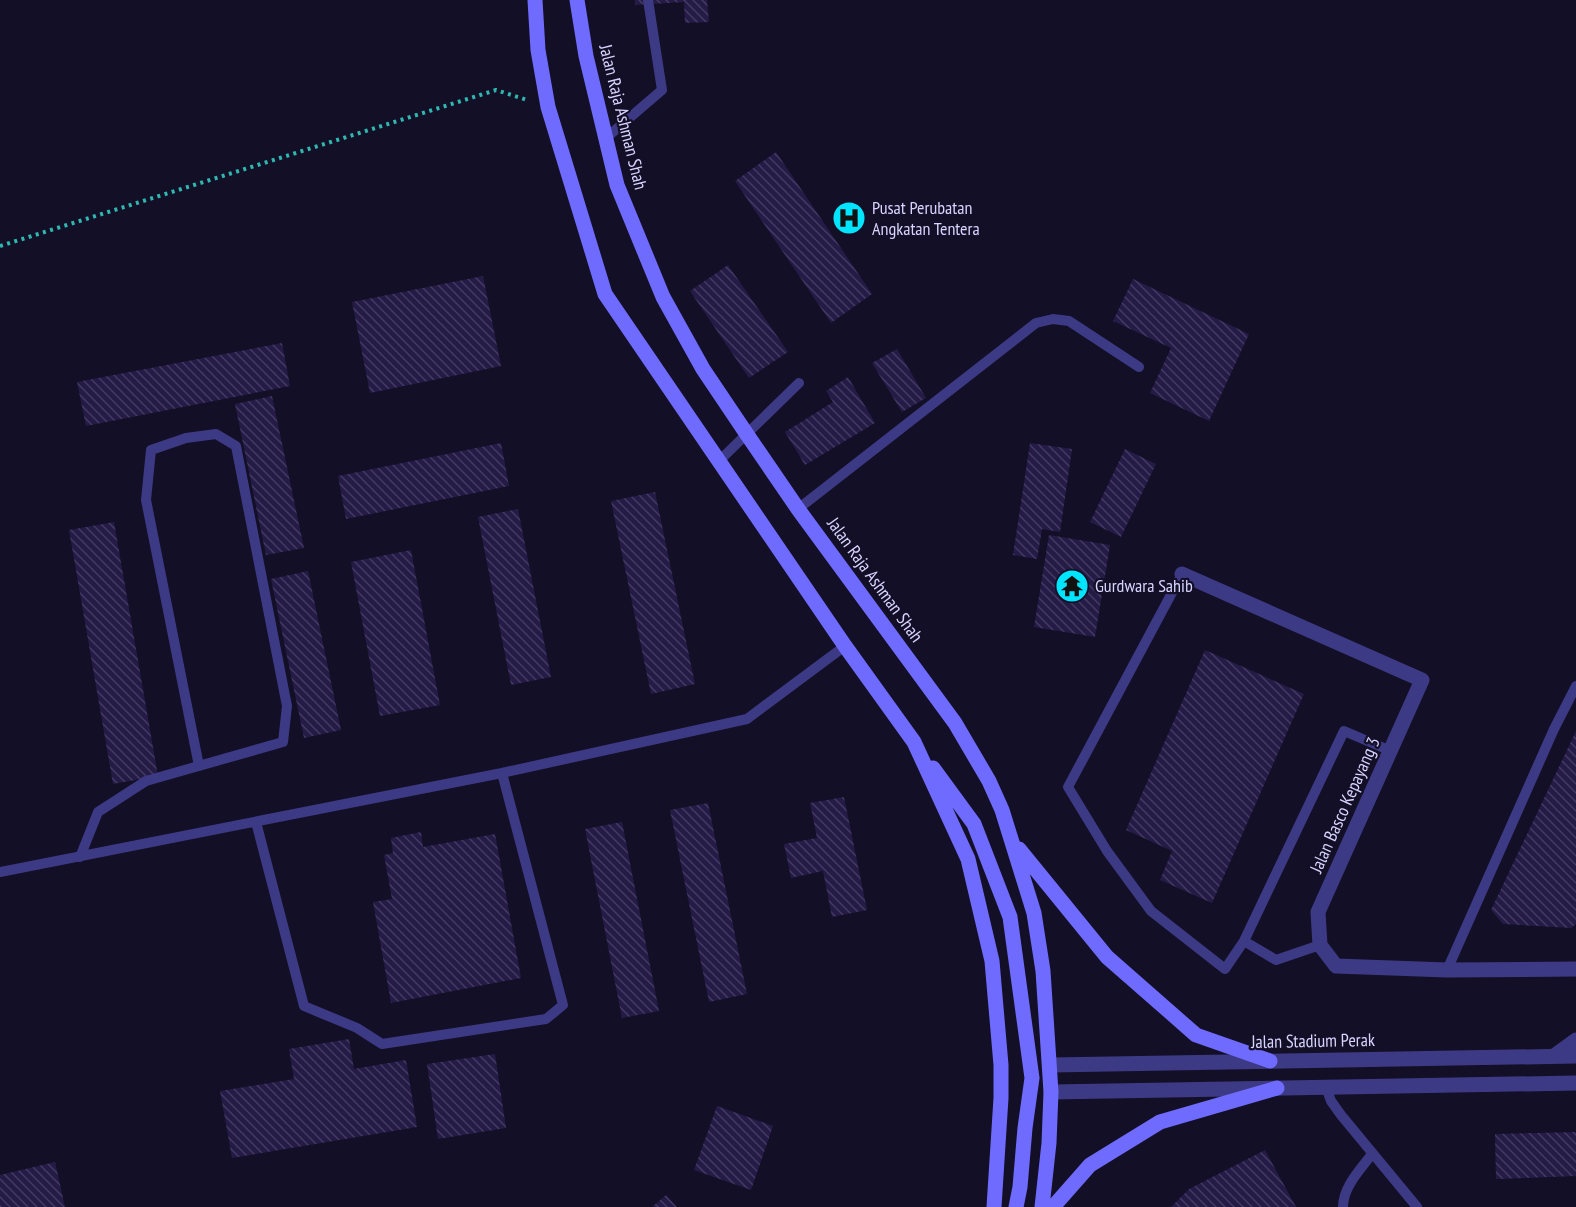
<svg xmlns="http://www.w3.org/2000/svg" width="1576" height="1207" font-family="'PT Sans Narrow',sans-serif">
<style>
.building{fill:url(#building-back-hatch)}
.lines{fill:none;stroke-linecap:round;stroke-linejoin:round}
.path{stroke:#2fb8b0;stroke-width:4;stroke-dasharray:3 4.5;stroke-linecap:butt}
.service{stroke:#3d3a85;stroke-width:10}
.minor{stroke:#3d3a85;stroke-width:15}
.tertiary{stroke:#3d3a85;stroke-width:15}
.secondary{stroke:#6f6bff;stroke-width:15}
.labels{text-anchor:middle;stroke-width:4.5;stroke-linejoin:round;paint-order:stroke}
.street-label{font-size:18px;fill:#d9d4ff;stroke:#130f26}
.poi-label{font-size:18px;fill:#d9d4ff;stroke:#130f26;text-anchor:start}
</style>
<defs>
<pattern id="building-back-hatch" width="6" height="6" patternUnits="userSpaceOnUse" patternTransform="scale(1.5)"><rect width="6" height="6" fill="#241b47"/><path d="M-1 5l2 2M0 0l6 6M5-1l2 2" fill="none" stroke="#433b63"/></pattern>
</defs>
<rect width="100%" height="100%" fill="#130f26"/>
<path class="building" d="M635,0H707L709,22L685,23L684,2L635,5Z
M776,152L872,294L831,323L735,181Z
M728,265L788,352L749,378L690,291Z
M483,276L501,366L370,393L352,302Z
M1133,279L1249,334L1209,421L1150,393L1171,348L1113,321Z
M282,343L290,386L86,426L77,382Z
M897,349L926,398L902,412L872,363Z
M848,377L875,423L805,465L785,432L833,402L826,391Z
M272,396L304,548L266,555L235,404Z
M501,443L509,486L346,519L338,476Z
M1030,443L1072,449L1060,532L1042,529L1037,559L1013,555Z
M1125,449L1156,464L1121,537L1090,522Z
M655,492L695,684L651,694L611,501Z
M518,509L551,677L511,685L478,517Z
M114,522L158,776L113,784L69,530Z
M1049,535L1110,545L1095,637L1034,627Z
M411,550L440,705L380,716L351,562Z
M308,571L341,730L304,738L271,579Z
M1205,650L1304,694L1212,903L1160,880L1172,851L1126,830Z
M1576,731V924L1571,928L1503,924L1491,910Z
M844,797L867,910L832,917L823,871L791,878L784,844L817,838L810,803Z
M708,803L747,994L709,1002L670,810Z
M622,822L659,1011L622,1018L585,829Z
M421,832L423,847L495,834L521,978L391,1003L373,902L392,899L384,855L393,853L391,838Z
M349,1039L354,1069L406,1060L417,1127L232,1158L220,1091L294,1079L289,1049Z
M495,1054L506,1128L438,1139L427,1064Z
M717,1106L773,1126L751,1190L694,1170Z
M1576,1132V1176L1496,1179L1495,1134Z
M1265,1150L1296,1207H1171L1189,1189Z
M55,1162L65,1207H0V1175Z
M666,1195L677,1207H652Z"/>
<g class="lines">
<path class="path" d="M0,246L496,90L527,100"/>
<path class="service" d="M606,138L662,90L648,0
M719,461L799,383
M798,509L1036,323L1053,319L1069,321L1139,367
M1182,574L1068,787L1107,851L1151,911L1225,969L1244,941L1344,731L1391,751
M256,822L304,1006L357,1028L382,1044L546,1019L563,1005L502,773
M80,857L98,812L146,781L283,742L287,706L236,446L216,434L186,438L151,450L146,500L199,766
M0,872L502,773L747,719L845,646
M1244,941L1276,960L1320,945
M1447,970L1554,729L1576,686
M1326,1087L1331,1101L1341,1115L1417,1207
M1343,1207C1343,1187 1360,1170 1372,1154"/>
<path class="minor" d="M1182,574L1422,680L1318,912L1320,945L1336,966L1447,970L1576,969"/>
<path class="tertiary" d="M1554,1056L1576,1040
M1051,1065L1576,1056
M1051,1092L1576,1083"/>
<path class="secondary" d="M535,0L538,50L548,107L605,294L845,646L914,742L968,859L992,961L1001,1065V1098L994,1207
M577,0L586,56L617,185L663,297L703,369L746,433L798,509L955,723L989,781L1002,810L1034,913L1043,971L1051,1092L1049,1143L1042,1207
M933,768L974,824L1010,917L1032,1078L1025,1128L1020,1187L1016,1207
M1019,849L1107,957L1196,1035L1270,1061
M1053,1207L1090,1165L1160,1122L1277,1088"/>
</g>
<defs>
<symbol id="hospital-disc" viewBox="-11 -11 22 22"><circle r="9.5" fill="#00e5ff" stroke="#130f26"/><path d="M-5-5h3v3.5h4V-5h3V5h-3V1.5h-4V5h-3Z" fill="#111"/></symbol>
<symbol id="temple-disc" viewBox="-11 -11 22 22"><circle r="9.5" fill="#00e5ff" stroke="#130f26"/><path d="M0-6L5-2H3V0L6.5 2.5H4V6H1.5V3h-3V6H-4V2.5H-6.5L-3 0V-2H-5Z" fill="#111"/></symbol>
</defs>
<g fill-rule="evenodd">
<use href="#hospital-disc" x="830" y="199" width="38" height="38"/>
<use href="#temple-disc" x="1053" y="567" width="38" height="38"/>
</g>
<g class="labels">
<g class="street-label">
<text transform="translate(623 117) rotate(76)" y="6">Jalan Raja Ashman Shah</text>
<text transform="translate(875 580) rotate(54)" y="6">Jalan Raja Ashman Shah</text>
<text transform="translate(1345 805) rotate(-66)" y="6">Jalan Basco Kepayang 3</text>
<text transform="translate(1313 1041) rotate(-1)" y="6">Jalan Stadium Perak</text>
</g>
<g class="poi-label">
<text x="872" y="214">Pusat Perubatan<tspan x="872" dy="21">Angkatan Tentera</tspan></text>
<text x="1095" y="592">Gurdwara Sahib</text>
</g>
</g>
</svg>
